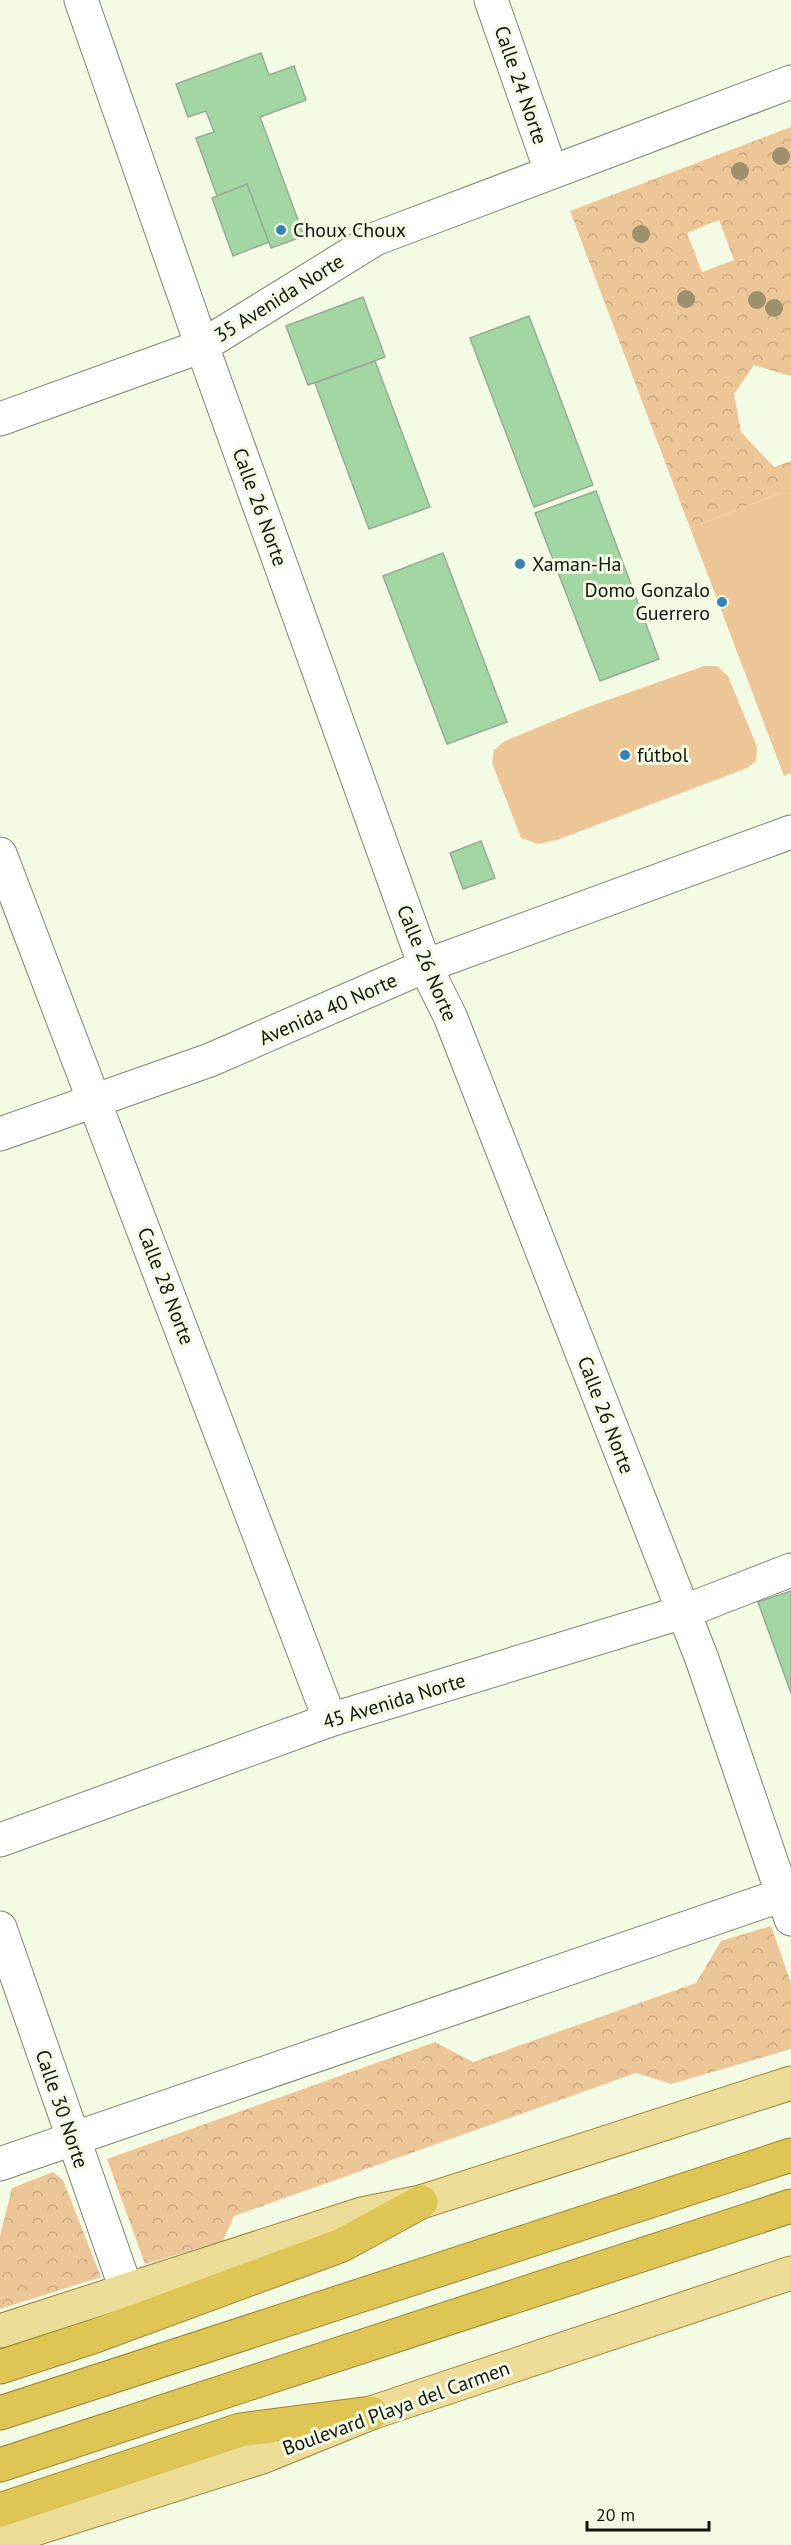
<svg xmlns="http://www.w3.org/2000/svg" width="791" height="2545" font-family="'PT Sans',sans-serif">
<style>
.forest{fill:url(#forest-crowns);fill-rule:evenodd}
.pitch{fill:#edc698}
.building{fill:#a2d6a3;stroke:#99aa98;stroke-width:1.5}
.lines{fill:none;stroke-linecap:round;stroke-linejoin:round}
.minor-casing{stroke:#7d846f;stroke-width:35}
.major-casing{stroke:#97873b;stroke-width:35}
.highway-casing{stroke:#97873b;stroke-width:35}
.minor{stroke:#fff;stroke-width:33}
.major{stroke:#ecdc98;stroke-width:33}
.highway{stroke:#dfc554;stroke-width:33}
.tree{fill:#9e906d}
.poi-dot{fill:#3881b5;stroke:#f4fbe4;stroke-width:2}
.labels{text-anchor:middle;stroke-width:6;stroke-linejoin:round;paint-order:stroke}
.street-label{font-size:20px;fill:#12150d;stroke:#f4fbe4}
.poi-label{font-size:20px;fill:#12150d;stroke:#f4fbe4;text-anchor:start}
</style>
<defs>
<pattern id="forest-crowns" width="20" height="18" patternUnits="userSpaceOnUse" patternTransform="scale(1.5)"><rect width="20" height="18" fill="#edc698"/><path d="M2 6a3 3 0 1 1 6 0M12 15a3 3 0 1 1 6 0" fill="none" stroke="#caa982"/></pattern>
</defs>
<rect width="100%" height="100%" fill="#f4fbe4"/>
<path class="forest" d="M791,127V376L754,365L734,394L741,432L774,467L791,461V489L690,528L570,211ZM719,220L734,260L702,272L687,233Z
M771,1926L791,1983V2049L671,2084L636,2073L234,2216L223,2241L145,2264L107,2159L435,2042L473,2062L696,1983L721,1941Z
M53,2172L63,2180L101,2277L0,2309V2236L12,2188Z"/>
<path class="pitch" d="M791,489V773L784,776L690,528Z
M704,666H717L728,676L757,747L756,761L747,768L557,840L538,844L521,838L492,763L494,750L505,741L585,708Z"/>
<path class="building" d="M261,53L269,75L294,66L306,100L260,117L304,236L271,248L247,184L217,196L196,138L214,132L206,111L188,117L176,84Z
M247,184L269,242L233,256L212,198Z
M363,297L385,357L308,385L286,326Z
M529,316L593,485L534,507L470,338Z
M375,361L430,507L369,529L315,383Z
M596,491L659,659L600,681L535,513Z
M443,553L507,722L447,744L383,576Z
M481,841L495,878L463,889L450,853Z
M791,1591V1693L758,1602Z"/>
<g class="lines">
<defs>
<path id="minor" d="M81,0L202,346L425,966L450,1016L702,1659L791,1919
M491,0L551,171
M0,419L202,346L375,239L791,82
M0,854L330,1720
M0,1134L210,1060L425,966L791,832
M0,1840L330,1720L683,1612L791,1570
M0,1928L126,2289
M0,2164L791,1892"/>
<path id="major" d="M0,2331L362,2214L421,2202L791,2083
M0,2540L262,2457L371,2413L791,2273"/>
<path id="highway" d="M0,2367L95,2336L342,2245L421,2202
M0,2413L791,2155
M0,2465L791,2206
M0,2510L240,2430L371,2413"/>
</defs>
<use href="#minor" class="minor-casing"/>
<use href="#major" class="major-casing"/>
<use href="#highway" class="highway-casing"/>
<use href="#minor" class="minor"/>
<use href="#major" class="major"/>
<use href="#highway" class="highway"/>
</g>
<g class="tree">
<circle cx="781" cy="156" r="9"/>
<circle cx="740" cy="171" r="9"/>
<circle cx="641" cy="234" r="9"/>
<circle cx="686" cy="299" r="9"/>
<circle cx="757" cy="300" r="9"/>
<circle cx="774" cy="308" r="9"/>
</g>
<g class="poi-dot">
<circle cx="281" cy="230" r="6"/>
<circle cx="520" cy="564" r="6"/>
<circle cx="722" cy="602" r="6"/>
<circle cx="625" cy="755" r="6"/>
</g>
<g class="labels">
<g class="street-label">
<text transform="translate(521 85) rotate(71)" y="7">Calle 24 Norte</text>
<text transform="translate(279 298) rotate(-32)" y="7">35 Avenida Norte</text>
<text transform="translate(260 507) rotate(70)" y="7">Calle 26 Norte</text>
<text transform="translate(427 963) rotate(67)" y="7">Calle 26 Norte</text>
<text transform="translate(328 1009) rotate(-24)" y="7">Avenida 40 Norte</text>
<text transform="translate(166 1286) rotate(69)" y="7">Calle 28 Norte</text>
<text transform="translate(606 1415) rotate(69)" y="7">Calle 26 Norte</text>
<text transform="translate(394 1701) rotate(-17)" y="7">45 Avenida Norte</text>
<text transform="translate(62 2109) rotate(71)" y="7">Calle 30 Norte</text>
<text transform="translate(396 2408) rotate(-20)" y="7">Boulevard Playa del Carmen</text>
</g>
<g class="poi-label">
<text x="293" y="237">Choux Choux</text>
<text x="532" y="571">Xaman-Ha</text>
<text x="710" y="597" text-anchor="end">Domo Gonzalo<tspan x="710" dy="23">Guerrero</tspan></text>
<text x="637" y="762">fútbol</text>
</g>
</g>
<path d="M587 2521v9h122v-9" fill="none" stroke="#12150d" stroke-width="3"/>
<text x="596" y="2521" font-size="18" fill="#12150d" stroke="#f4fbe4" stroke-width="4.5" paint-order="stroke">20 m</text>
</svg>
